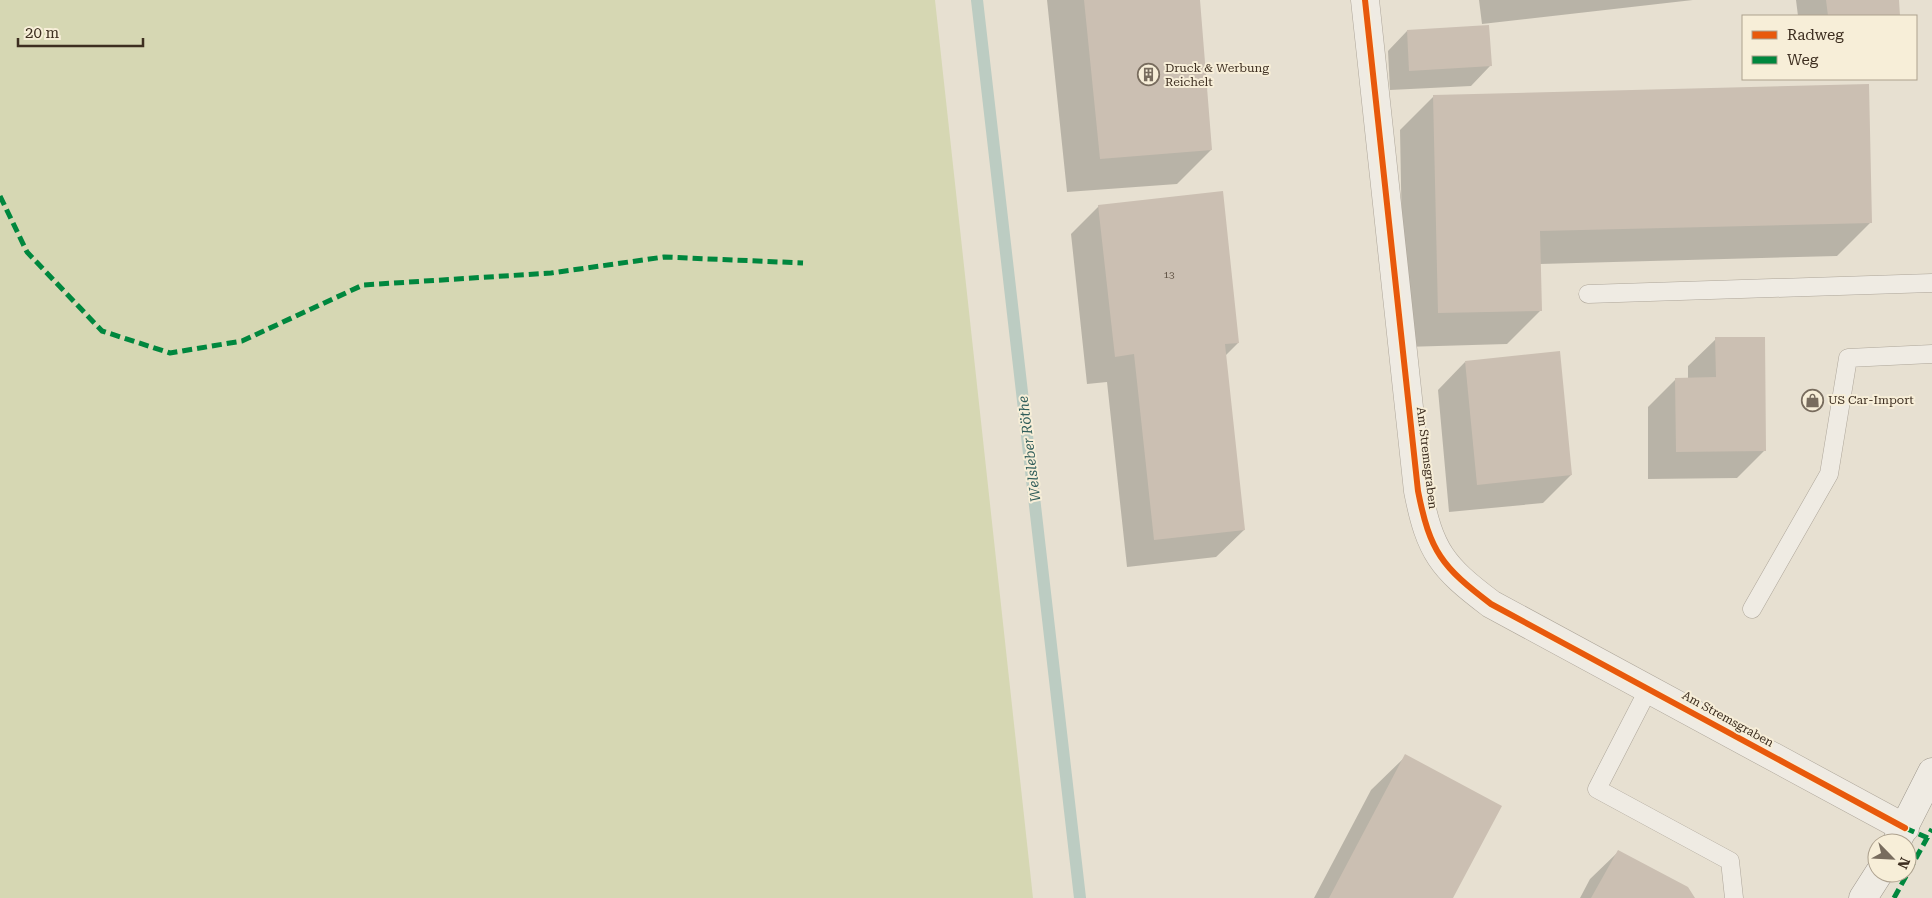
<svg xmlns="http://www.w3.org/2000/svg" width="1932" height="898" font-family="'Roboto Serif',serif">
<style>
.green{fill:#d6d7b3}
.shadow{fill:#0003}
.lines{fill:none;stroke-linecap:round;stroke-linejoin:round}
.stream{stroke:#bcccc2;stroke-width:12}
.building{fill:#cbbfb2}
.service-casing{stroke:#ada599;stroke-width:19}
.minor-casing{stroke:#ada599;stroke-width:29}
.secondary-casing{stroke:#9c958a;stroke-width:29}
.service{stroke:#efebe3;stroke-width:18}
.minor{stroke:#efebe3;stroke-width:28}
.secondary{stroke:#efebe3;stroke-width:28}
.quiet{stroke:#00873e;stroke-width:5;stroke-dasharray:10 5;stroke-linecap:butt}
.cycleway-casing{stroke:#f7eed8;stroke-width:9}
.cycleway{stroke:#e8590c;stroke-width:6}
.labels{text-anchor:middle;stroke-width:4;stroke-linejoin:round;paint-order:stroke}
.number-label{font-size:10px;fill:#605244}
.poi-label{font-size:12px;fill:#3d2e20;stroke:#f7eed8;text-anchor:start}
.street-label{font-size:12px;fill:#3d2e20;stroke:#f7eed8}
.water-label{font-size:14px;font-style:italic;fill:#2f5d5a;stroke:#f7eed8}
</style>
<rect width="100%" height="100%" fill="#e7e0d1"/>
<path class="green" d="M0,0H935L1033,898H0Z"/>
<path class="shadow" d="M1047,0H1199L1211,150L1177,184L1067,192Z
M1479,0H1693L1482,24Z
M1796,0H1897L1899,16H1798Z
M1407,31L1490,66L1471,86L1390,90L1388,51Z
M1434,96L1871,222L1837,256L1540,264L1541,310L1507,344L1404,347L1400,130Z
M1099,206L1238,343L1225,356L1244,530L1216,557L1127,567L1107,382L1087,384L1071,234Z
M1716,339L1765,450L1737,478L1648,479V407L1676,379H1688V366Z
M1465,362L1571,475L1543,503L1449,512L1438,390Z
M1406,756L1451,898H1314L1371,790Z
M1618,852L1693,898H1580L1590,879Z"/>
<g class="lines">
<path class="stream" d="M977,0L1080,898"/>
</g>
<path class="building" d="M1084,0H1200L1212,150L1100,159Z
M1826,0H1899L1900,16H1828Z
M1489,25L1492,66L1409,71L1407,30Z
M1869,84L1872,223L1540,231L1542,311L1438,313L1433,95Z
M1223,191L1239,343L1225,344L1245,530L1154,540L1134,354L1115,357L1098,205Z
M1715,337H1765L1766,451L1676,452L1675,378L1716,377Z
M1560,351L1572,475L1477,485L1465,361Z
M1405,754L1502,806L1453,898H1329Z
M1618,850L1688,887L1695,898H1591Z"/>
<g class="lines">
<defs>
<path id="service" d="M1588,294L1932,283
M1752,609L1829,474L1848,358L1932,354
M1649,688L1597,789L1730,861L1734,898"/>
<path id="minor" d="M1365,0L1418,491C1430,552 1442,567 1491,604L1905,828"/>
<path id="secondary" d="M1896,843L1932,772
M1863,898L1879,873"/>
</defs>
<use href="#service" class="service-casing"/>
<use href="#minor" class="minor-casing"/>
<use href="#secondary" class="secondary-casing"/>
<use href="#service" class="service"/>
<use href="#minor" class="minor"/>
<use href="#secondary" class="secondary"/>
<path class="quiet" d="M0,196L27,252L102,331L170,353L242,341L363,285L551,273L664,257L803,263
M1905,828L1928,838
M1894,898L1932,829"/>
<defs>
<path id="cycleway" d="M1365,0L1418,491C1430,552 1442,567 1491,604L1905,828"/>
</defs>
<use href="#cycleway" class="cycleway-casing"/>
<use href="#cycleway" class="cycleway"/>
</g>
<defs>
<symbol id="building-ring" viewBox="-11 -11 22 22"><circle r="9.5" fill="#f7eed8" stroke="#786c5e" stroke-width="1.5"/><path d="M-4-6H4V6H1V3H-1V6H-4ZM-2.5-4.3h1.7v1.8h-1.7ZM.8-4.3h1.7v1.8H.8ZM-2.5-1h1.7V.8h-1.7ZM.8-1h1.7V.8H.8Z" fill="#786c5e"/></symbol>
<symbol id="shop-ring" viewBox="-11 -11 22 22"><circle r="9.5" fill="#f7eed8" stroke="#786c5e" stroke-width="1.5"/><path d="M-5-2.5h2.3a2.7 3.5 0 0 1 5.4 0H5L5.5 6h-11ZM-1.5-2.5h3a1.5 2.3 0 0 0-3 0Z" fill="#786c5e"/></symbol>
</defs>
<g fill-rule="evenodd">
<use href="#building-ring" x="1136" y="62" width="25" height="25"/>
<use href="#shop-ring" x="1800" y="388" width="25" height="25"/>
</g>
<g class="labels">
<g class="number-label">
<text x="1169" y="278">13</text>
</g>
<g class="poi-label">
<text x="1165" y="72">Druck &amp; Werbung<tspan x="1165" dy="14">Reichelt</tspan></text>
<text x="1828" y="404">US Car-Import</text>
</g>
<g class="street-label">
<text transform="translate(1427 458) rotate(83)" y="4">Am Stremsgraben</text>
<text transform="translate(1728 719) rotate(29)" y="4">Am Stremsgraben</text>
</g>
<g class="water-label">
<text transform="translate(1029 449) rotate(-97)" y="5">Welsleber Röthe</text>
</g>
</g>
<rect x="1742" y="15" width="175" height="65" fill="#f7eed8" stroke="#ada18e"/>
<rect x="1752" y="31" width="25" height="8" fill="#e8590c" stroke="#ada18e"/>
<text x="1787" y="40" font-size="15" fill="#3d2e20">Radweg</text>
<rect x="1752" y="56" width="25" height="8" fill="#00873e" stroke="#ada18e"/>
<text x="1787" y="65" font-size="15" fill="#3d2e20">Weg</text>
<g transform="translate(1892 858) rotate(114)"><circle r="24" fill="#f7eed8" stroke="#ada18e"/>
<path d="M0-4L9 19L0 12L-9 19Z" fill="#786c5e"/>
<text y="-8" font-size="14" font-weight="bold" text-anchor="middle" fill="#3d2e20">N</text>
</g>
<path d="M18 38v8h125v-8" fill="none" stroke="#3d2e20" stroke-width="2.5"/>
<text x="25" y="38" font-size="15" fill="#3d2e20" stroke="#f7eed8" stroke-width="4" paint-order="stroke">20 m</text>
</svg>
